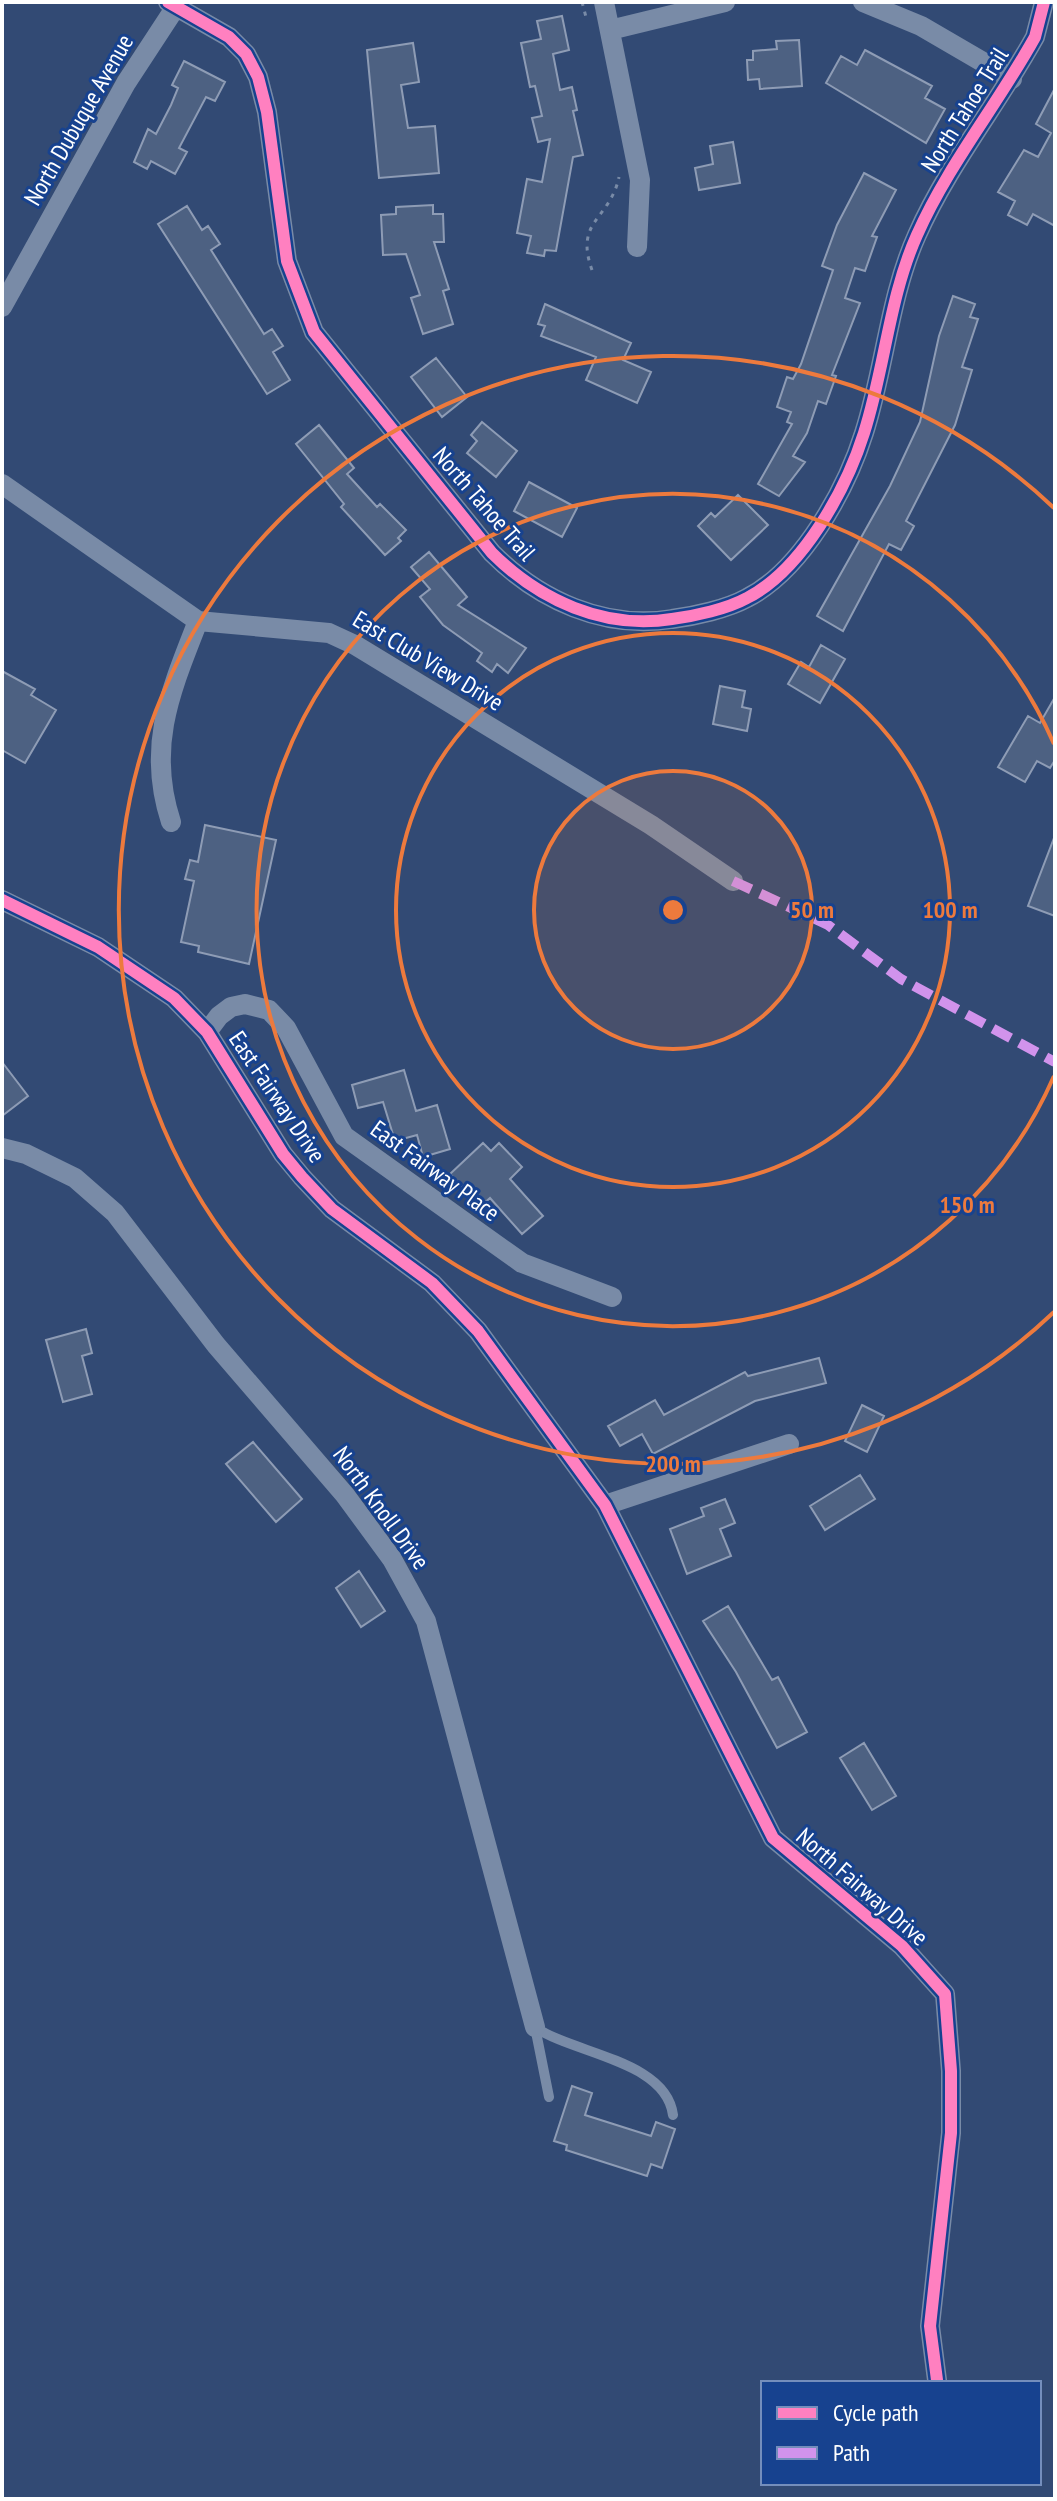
<svg xmlns="http://www.w3.org/2000/svg" width="1057" height="2501" font-family="'PT Sans Narrow',sans-serif">
<style>
.building{fill:#4d6182;stroke:#8e9cb5;stroke-width:2}
.lines{fill:none;stroke-linecap:round;stroke-linejoin:round}
.path{stroke:#798ba7;stroke-width:3;stroke-dasharray:4 6;stroke-linecap:butt}
.lane{stroke:#798ba7;stroke-width:10}
.street{stroke:#798ba7;stroke-width:20}
.quiet{stroke:#d193ec;stroke-width:10;stroke-dasharray:20 10;stroke-linecap:butt}
.cycleway-casing{stroke:#17428f;stroke-width:17}
.cycleway{stroke:#ff80c0;stroke-width:12}
.ring{fill:none;stroke:#ed7a3d;stroke-width:4}
.labels{text-anchor:middle;stroke-width:6;stroke-linejoin:round;paint-order:stroke}
.street-label{font-size:24px;fill:#fff;stroke:#17428f}
.centre{fill:#ed7a3d;stroke:#17428f;stroke-width:4}
.ring-label{font-size:24px;text-anchor:middle;font-weight:bold;fill:#ed7a3d;stroke:#17428f;stroke-width:6;stroke-linejoin:round;paint-order:stroke}
</style>
<rect width="100%" height="100%" fill="#324a74"/>
<path class="building" d="M562,16L569,50L553,54L560,90L572,87L577,110L573,111L583,155L573,157L556,251L545,250L544,256L527,253L531,236L517,233L527,179L542,182L550,139L538,142L532,118L542,116L535,86L530,87L521,43L541,39L537,21Z
M799,40L802,86L760,89L759,79L748,80L747,60H753V51L777,49L776,41Z
M413,43L419,82L401,85L408,128L435,126L439,173L379,178L367,50Z
M865,50L932,86L925,98L945,109L926,143L826,83L841,56L857,65Z
M184,61L225,82L215,101L206,97L179,148L187,152L175,174L151,161L147,169L134,162L148,129L156,134L171,105L178,88L172,85Z
M1055,88V226L1033,214L1027,225L1008,215L1015,201L998,192L1024,150L1038,157L1051,133L1036,124Z
M733,142L740,183L699,190L695,168L713,164L710,146Z
M864,173L896,190L872,236L877,237L865,271L855,268L845,298L860,303L832,375L836,376L826,404L818,401L807,433L793,456L805,462L779,496L758,484L792,424L787,422L791,412L777,407L787,377L793,379L801,364L833,270L822,266L837,225Z
M433,205V214H443L444,242H434L449,289L443,291L453,324L423,334L411,298L420,295L406,254L383,255L381,215L396,214V207Z
M187,206L202,230L208,226L220,244L211,250L264,334L272,329L283,346L273,352L290,380L267,394L158,224Z
M953,296L975,304L970,317L978,319L962,367L972,370L955,425L906,521L914,526L901,550L889,544L843,631L817,616L890,486L920,422L939,336Z
M545,304L631,343L623,360L651,372L637,403L586,380L596,357L541,336L545,326L538,324Z
M436,358L467,397L442,417L411,377Z
M482,422L517,451L496,477L467,453L477,441L471,435Z
M319,425L354,468L347,474L377,507L380,504L406,530L398,538L401,541L385,555L341,507L344,504L296,444Z
M529,482L577,508L562,537L514,511Z
M738,495L768,525L731,560L698,526L711,513L715,517Z
M429,552L467,597L458,605L526,648L508,673L497,664L492,672L477,661L482,653L443,625L420,597L430,589L411,567Z
M821,645L845,659L820,703L788,684L801,662L809,667Z
M2,671L35,689L31,695L56,710L25,763L2,750Z
M720,686L745,691L742,707L751,709L747,731L713,724Z
M1055,697V760L1050,768L1037,761L1025,782L998,767L1028,716L1040,723Z
M205,825L276,840L249,964L198,952L199,946L181,942L194,881L185,879L190,860L198,862Z
M1054,838H1055V916L1028,906Z
M2,1062L28,1096L2,1116Z
M404,1070L416,1111L437,1105L450,1149L423,1157L417,1135L395,1141L383,1102L358,1108L352,1085Z
M483,1143L491,1151L499,1143L522,1167L510,1179L543,1216L522,1234L490,1198L481,1206L450,1174Z
M86,1329L92,1353L82,1356L92,1394L63,1402L46,1340Z
M819,1358L826,1383L755,1401L653,1454L642,1434L620,1446L608,1426L655,1400L664,1415L745,1372L748,1376Z
M862,1405L884,1416L867,1452L845,1441Z
M253,1442L302,1499L276,1522L226,1464Z
M860,1475L875,1499L825,1530L810,1506Z
M725,1499L735,1523L720,1529L731,1556L687,1574L670,1529L704,1516L701,1508Z
M359,1571L385,1611L361,1627L336,1588Z
M728,1606L772,1680L778,1677L807,1732L777,1748L736,1672L703,1621Z
M864,1743L896,1796L872,1810L840,1758Z
M572,2086L592,2093L585,2115L651,2136L656,2122L675,2129L662,2168L651,2164L647,2176L566,2150L567,2145L554,2141Z"/>
<g class="lines">
<path class="path" d="M582,2L586,17
M592,270C574,220 610,220 619,177"/>
<path class="lane" d="M535,2027C573,2054 666,2060 673,2115
M535,2027L549,2097"/>
<path class="street" d="M168,2L229,37L246,54L258,77L267,112L287,261L314,332L492,553C539,600 604,630 672,619C695,616 727,609 747,598C802,570 846,490 864,433C885,368 889,297 917,235C948,165 998,104 1035,37L1044,2
M604,2L640,180L637,247
M863,2L921,26L1012,79
M610,30L725,2
M2,307L126,83L179,2
M2,484L198,621L329,633L355,645L651,825L733,881
M171,822C146,746 171,690 198,621
M2,900L98,947L174,998L207,1032L283,1154L302,1177L332,1209L432,1283L478,1331L605,1505L773,1838L902,1946L945,1994L951,2071V2133L930,2326L937,2380
M207,1032L219,1016L231,1007L245,1004L269,1010L286,1028L344,1136L522,1263L612,1297
M2,1148L26,1154L75,1178L115,1213L216,1345L345,1495L392,1559L426,1621L535,2027
M605,1505L789,1444"/>
<path class="quiet" d="M733,881L828,925L901,979L1055,1062"/>
<defs>
<path id="cycleway" d="M168,2L229,37L246,54L258,77L267,112L287,261L314,332L492,553C539,600 604,630 672,619C695,616 727,609 747,598C802,570 846,490 864,433C885,368 889,297 917,235C948,165 998,104 1035,37L1044,2
M2,900L98,947L174,998L207,1032L283,1154L302,1177L332,1209L432,1283L478,1331L605,1505L773,1838L902,1946L945,1994L951,2071V2133L930,2326L937,2380"/>
</defs>
<use href="#cycleway" class="cycleway-casing"/>
<use href="#cycleway" class="cycleway"/>
</g>
<circle cx="673" cy="910" r="139" fill="#ed7a3d" fill-opacity=".12"/>
<g class="ring">
<circle cx="673" cy="910" r="139"/>
<circle cx="673" cy="910" r="277"/>
<path d="M1054 1076A416 416 0 1 1 1054 744"/>
<path d="M1054 1312A554 554 0 1 1 1054 508"/>
</g>
<g class="labels">
<g class="street-label">
<text transform="translate(965 110) rotate(-58)" y="8">North Tahoe Trail</text>
<text transform="translate(79 120) rotate(-60)" y="8">North Dubuque Avenue</text>
<text transform="translate(484 504) rotate(49)" y="8">North Tahoe Trail</text>
<text transform="translate(428 661) rotate(31)" y="8">East Club View Drive</text>
<text transform="translate(277 1097) rotate(56)" y="8">East Fairway Drive</text>
<text transform="translate(435 1171) rotate(36)" y="8">East Fairway Place</text>
<text transform="translate(381 1508) rotate(54)" y="8">North Knoll Drive</text>
<text transform="translate(862 1887) rotate(41)" y="8">North Fairway Drive</text>
</g>
</g>
<circle cx="673" cy="910" r="12" class="centre"/>
<g class="ring-label">
<text x="812" y="918">50 m</text>
<text x="950" y="918">100 m</text>
<text x="967" y="1213">150 m</text>
<text x="673" y="1472">200 m</text>
</g>
<rect width="1057" height="2501" fill="none" stroke="#ffffff" stroke-width="8"/>
<rect x="761" y="2381" width="280" height="104" fill="#17428f" stroke="#748ebc" stroke-width="2"/>
<rect x="777" y="2407" width="40" height="12" fill="#ff80c0" stroke="#748ebc" stroke-width="2"/>
<text x="833" y="2421" font-size="24" fill="#ffffff">Cycle path</text>
<rect x="777" y="2447" width="40" height="12" fill="#d193ec" stroke="#748ebc" stroke-width="2"/>
<text x="833" y="2461" font-size="24" fill="#ffffff">Path</text>
</svg>
